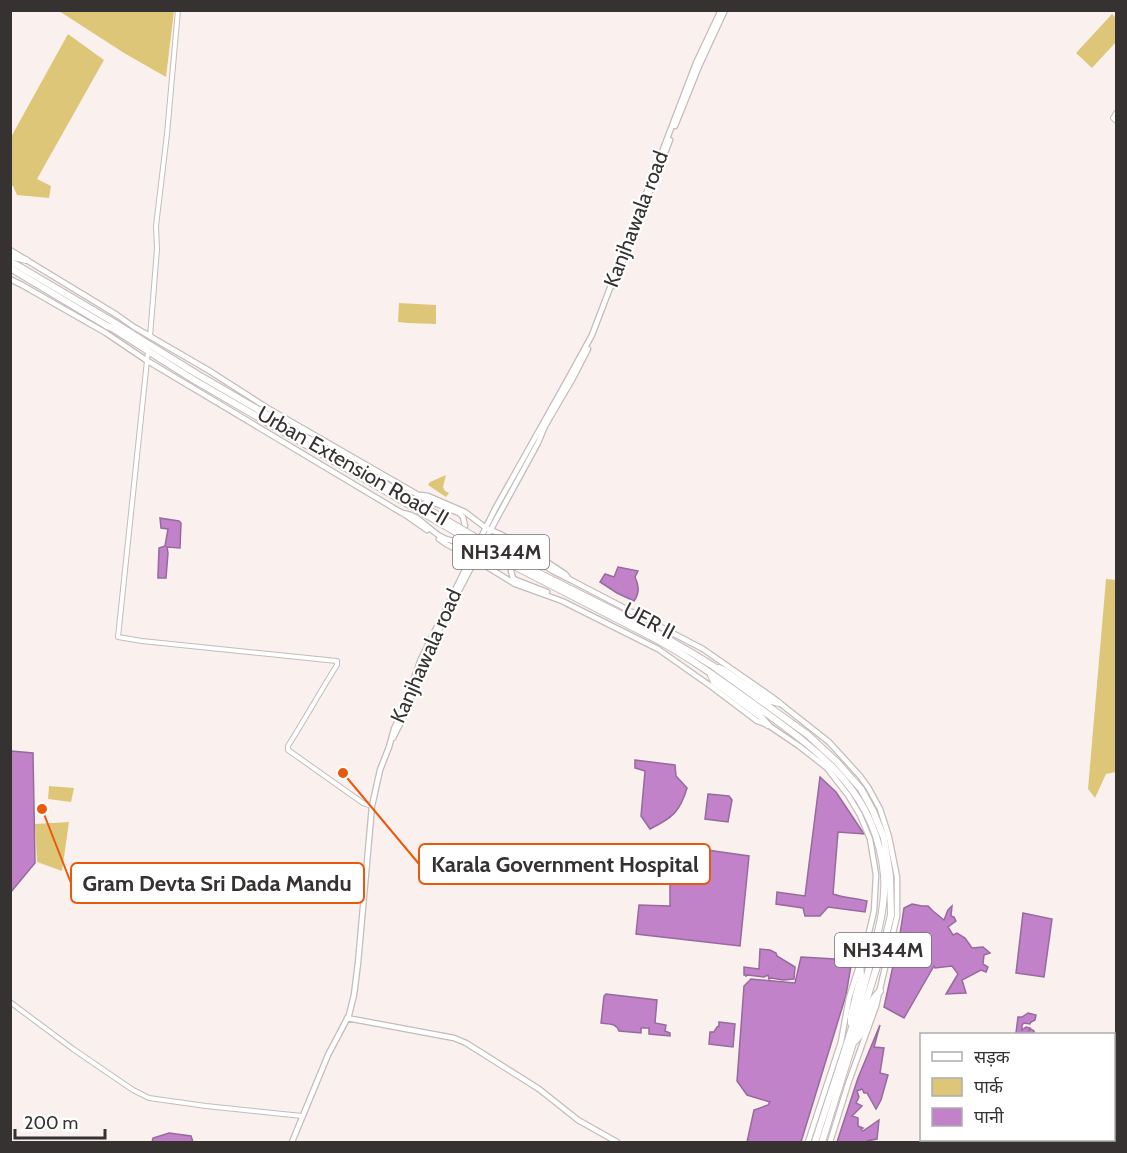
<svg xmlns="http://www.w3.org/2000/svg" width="1127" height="1153" font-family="Cabin,'Noto Sans Devanagari',sans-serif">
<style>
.green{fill:#dec679}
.water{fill:#c182ca;stroke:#976a9c;stroke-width:1.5}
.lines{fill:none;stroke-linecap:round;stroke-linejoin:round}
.minor-casing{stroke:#c4bbba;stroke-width:6}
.major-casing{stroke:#c4bbba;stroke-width:7}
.highway-casing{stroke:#c4bbba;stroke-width:8}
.minor{stroke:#fff;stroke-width:4}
.major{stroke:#fff;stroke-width:4.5}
.highway{stroke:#fff;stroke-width:6}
.highway-bridge-casing{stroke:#c4bbba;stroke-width:8;stroke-linecap:butt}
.highway-bridge{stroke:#fff;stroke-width:6}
.labels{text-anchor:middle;stroke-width:4.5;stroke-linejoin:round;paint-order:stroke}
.shield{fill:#fff;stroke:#72706f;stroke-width:1.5}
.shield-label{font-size:20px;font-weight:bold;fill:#353231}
.street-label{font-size:21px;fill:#353231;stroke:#fff}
.leader{fill:none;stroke:#e8590c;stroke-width:2}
.callout-dot{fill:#e8590c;stroke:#fff;stroke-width:2}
.callout{fill:#fff;stroke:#e8590c;stroke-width:2}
.callout-label{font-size:22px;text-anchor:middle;font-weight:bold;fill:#353231}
</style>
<rect width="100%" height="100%" fill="#faf1ef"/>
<path class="green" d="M59,11H174L166,77L124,53Z
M1112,14L1116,18V42L1092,68L1076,53Z
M68,34L104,60L37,179L51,186L49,198L17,195L13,186H11V137Z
M399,303L436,305V324L407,323L398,322Z
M446,475L443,487L445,491L449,493L446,497L428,485L430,482Z
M1106,579L1116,580V772L1106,774L1095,798L1088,789Z
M49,786L74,788L71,802L48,799Z
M69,822L62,871L37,862L35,824Z"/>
<path class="water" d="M160,518L179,521L181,523L180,548L167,547L168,553L166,578H158V575L159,548L165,546L168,529L161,528Z
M618,567L638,571L635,577C639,585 640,593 634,601L617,593L600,582L605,574L614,577Z
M11,751L33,753L35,863L11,892Z
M635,760L675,765L676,776L687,788C680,812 672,818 650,829L641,816L645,771L635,768Z
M820,777L836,792L864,834L838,832L833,894C844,898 856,898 867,901L865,912L828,907L820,916H805L803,908L776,904L777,892L805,896Z
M708,794L729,796L732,800L728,822L705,819Z
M700,849L749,856L740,946L636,934L639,905L670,906V879L695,880Z
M912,904L922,906H928L933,911L944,920L948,910L952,906L951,916L954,917L956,921L948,927L953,935L957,933L965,938L972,948L983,947L990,953L984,955L983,964L988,967L986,972L981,970L962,980L966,993L946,994L958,974L952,966L935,968L934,966L904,1018L884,1007L900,934L904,908Z
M1023,913L1052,919L1044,977L1016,973Z
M760,949L770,950L776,953L777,956L795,967L794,979L783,980L771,978L769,979L768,975L764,977L748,975L746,976V975H744V967L759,969Z
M801,957L852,960L846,995L801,1142H747L754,1110L768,1105L770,1102L747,1095L737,1081L744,986L751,979L795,983Z
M606,994L657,1000L655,1023L666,1025L665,1031L670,1033V1036L649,1034V1028H641V1033L619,1031C616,1023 609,1024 601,1023L604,996Z
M1028,1013L1036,1015L1035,1020L1031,1022L1030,1024L1024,1023L1022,1025V1030L1026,1027L1030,1028L1029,1030L1031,1029L1034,1031V1034H1022L1016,1033L1018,1017H1022Z
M719,1022L735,1024L733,1047L709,1044L710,1032H714L717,1027L719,1026Z
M880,1025L874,1047L884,1048L880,1073L888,1075L881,1100L876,1109L867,1093H864L862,1089L857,1091L859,1097L856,1103L862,1106L852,1116L858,1118V1126L863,1128L861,1129L863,1131L879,1120L877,1139L867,1141L866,1142H837L858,1078Z
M169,1133L191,1136L193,1142H152L153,1138Z"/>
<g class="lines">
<defs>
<path id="minor" d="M1116,113L1113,118L1115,120L1116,119
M150,337L157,249L156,226L167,134L178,10
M148,351L118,637L142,641L337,661V665C320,692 305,719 288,746V750L363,803L372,806
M10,1002L73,1049L133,1090L149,1098L206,1106L302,1116"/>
<path id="major" d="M675,126L700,64L725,10
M10,250L117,315L134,327L208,370L269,409L427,500L459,513L463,517L465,526L458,538L454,541C433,539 422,514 402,513L146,360L106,333L22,285L10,279
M613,286L670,140
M421,495L428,496L465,512L486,528L500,534L532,552L565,574L569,579L703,649L772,697L829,742L860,776L868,787L880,809L889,837L897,877V916L876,1006L848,1084L830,1142
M404,514L427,530
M439,539L446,544L471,557L515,584L562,601L658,649L712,687L757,721L768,725L799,746L827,768L848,795L860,815L870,839L876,875L874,911L867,941L849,998L841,1042L808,1142
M547,592L516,580L513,578L511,571L517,556L522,553L527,554L553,571L569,579
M393,738L406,712L424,661L452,604L497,518L538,443L545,426L573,378L588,349
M347,1018L454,1038L466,1043L539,1089L578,1120L617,1142
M292,1142L328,1055L349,1015L354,995L358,963L372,806L380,770L389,747L394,729L402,711L421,659L495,509L569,377L592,335L696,63L721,10"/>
<path id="highway" d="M10,255L15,257L26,260
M10,261L110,320
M10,268L107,326
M115,323L145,342
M112,328L142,347
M150,345L197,374L355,466
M148,351L194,380L351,471
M652,630L692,653L713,666L808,735L837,762L861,789L873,811L884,838L890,876L891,915L884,944L822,1142
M648,635C685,654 718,678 751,702C815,749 876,788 884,875C886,904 878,933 871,960C856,1022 834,1082 815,1142
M719,668L725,671L768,700L779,703
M711,675L714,682L760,716L768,725
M851,1023V1016L861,976L860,962
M854,1042C870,1028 865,1004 880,991"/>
</defs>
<use href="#minor" class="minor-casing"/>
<use href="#major" class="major-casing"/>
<use href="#highway" class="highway-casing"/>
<use href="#minor" class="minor"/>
<use href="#major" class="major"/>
<use href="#highway" class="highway"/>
<defs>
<path id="highway-bridge" d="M110,320L115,323
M107,326L112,328
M145,342L150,345
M142,347L148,351
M355,466L517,562L652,630
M351,471L514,566L648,635"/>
</defs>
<use href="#highway-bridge" class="highway-bridge-casing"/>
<use href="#highway-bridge" class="highway-bridge"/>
</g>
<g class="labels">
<g class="shield">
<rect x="453" y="535" width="96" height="34" rx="4.5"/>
<rect x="835" y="933" width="96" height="34" rx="4.5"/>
</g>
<g class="shield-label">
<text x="501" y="559">NH344M</text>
<text x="883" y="957">NH344M</text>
</g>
<g class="street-label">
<text transform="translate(636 219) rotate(-69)" y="7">Kanjhawala road</text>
<text transform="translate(353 466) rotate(30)" y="7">Urban Extension Road-II</text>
<text transform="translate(649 621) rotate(28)" y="7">UER II</text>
<text transform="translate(426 656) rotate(-66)" y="7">Kanjhawala road</text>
</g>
</g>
<path class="leader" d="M343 773L419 864M42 809L71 883"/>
<g class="callout-dot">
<circle cx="343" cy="773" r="6"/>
<circle cx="42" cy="809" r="6"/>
</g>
<g class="callout">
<rect x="419" y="844" width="291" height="40" rx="6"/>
<rect x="71" y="863" width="293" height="40" rx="6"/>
</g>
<g class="callout-label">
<text x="565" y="872">Karala Government Hospital</text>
<text x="217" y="891">Gram Devta Sri Dada Mandu</text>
</g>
<rect width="1127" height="1153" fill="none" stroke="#353231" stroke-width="24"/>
<rect x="920" y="1033" width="195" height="108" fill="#ffffff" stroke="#aeadad" stroke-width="1.5"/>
<rect x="932" y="1052" width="30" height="9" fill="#ffffff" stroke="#aeadad" stroke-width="1.5"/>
<text x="974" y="1063" font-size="18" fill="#353231">सड़क</text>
<rect x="932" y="1078" width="30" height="18" fill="#dec679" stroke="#aeadad" stroke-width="1.5"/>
<text x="974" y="1093" font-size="18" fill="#353231">पार्क</text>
<rect x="932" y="1108" width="30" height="18" fill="#c182ca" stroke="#aeadad" stroke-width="1.5"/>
<text x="974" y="1123" font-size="18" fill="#353231">पानी</text>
<path d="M15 1129v9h90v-9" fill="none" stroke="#353231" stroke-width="3"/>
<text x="24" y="1129" font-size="18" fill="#353231" stroke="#ffffff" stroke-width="4.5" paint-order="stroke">200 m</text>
</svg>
